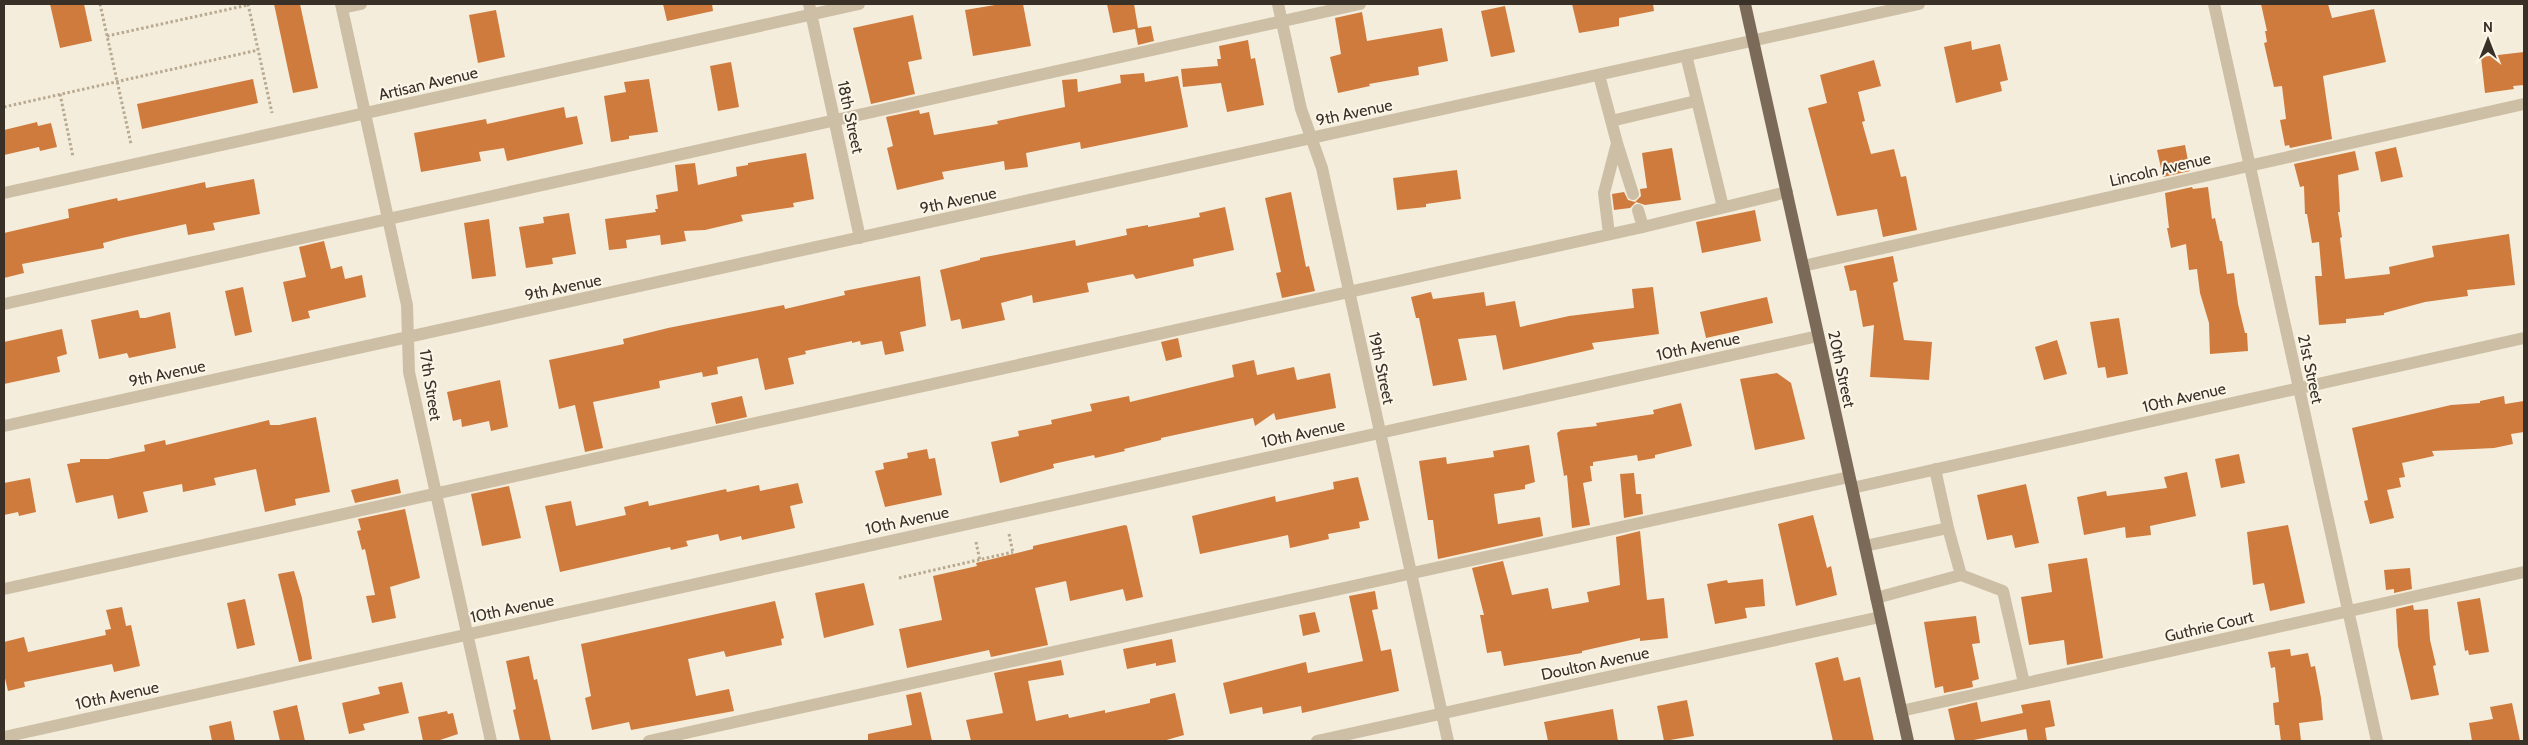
<svg xmlns="http://www.w3.org/2000/svg" width="2528" height="745" font-family="Cabin,sans-serif">
<style>
.building{fill:#cf7b3e}
.lines{fill:none;stroke-linecap:round;stroke-linejoin:round}
.path{stroke:#b9a990;stroke-width:3;stroke-dasharray:2.5 2.5;stroke-linecap:butt}
.minor{stroke:#cdbfa6;stroke-width:12}
.major{stroke:#7c6a58;stroke-width:12}
.labels{text-anchor:middle;stroke-width:4;stroke-linejoin:round;paint-order:stroke}
.street-label{font-size:16px;fill:#393028;stroke:#fbf6e8}
</style>
<rect width="100%" height="100%" fill="#f4eddb"/>
<path class="building" d="M50,4H84L92,41L60,48Z
M274,4H300L318,88L293,93Z
M663,4H712L713,11L667,21Z
M1001,4H1023L1031,46L973,56L965,10Z
M1107,4H1134L1138,28L1151,26L1154,41L1138,45L1135,29L1113,33Z
M1572,4H1653L1654,11L1619,18V26L1579,33Z
M2261,4H2328L2332,18L2374,9L2386,62L2323,76L2332,139L2290,148L2289,145L2285,146L2280,120L2286,119L2282,86L2274,87L2264,43L2267,42L2265,31H2267Z
M1505,6L1515,52L1491,57L1481,11Z
M496,10L505,57L478,63L469,15Z
M1362,12L1367,41L1442,28L1448,61L1418,67L1419,75L1369,84L1370,86L1338,93L1330,57L1341,54L1335,18Z
M913,15L922,59L908,62L915,94L871,104L853,28Z
M1248,40L1251,59L1255,58L1264,105L1227,112L1221,83L1183,87L1181,69L1218,66L1217,59H1221L1219,46Z
M1971,41L1972,50L2000,44L2008,80L2000,82L2002,91L1956,103L1944,47Z
M2524,52V85L2513,86L2514,89L2485,93L2481,57Z
M1874,60L1881,86L1858,92L1865,121L1862,122L1871,154L1894,149L1901,177L1906,176L1917,230L1883,237L1877,209L1837,216L1808,108L1827,103L1820,75Z
M731,62L739,107L718,111L710,66Z
M1144,73L1145,82L1178,76L1188,127L1081,149L1080,142L1026,153L1028,167L1005,170L1004,161L942,172L944,179L897,190L887,148L893,146L886,117L919,110L920,114L929,112L934,135L998,124L997,121L1065,107L1062,80L1077,79L1078,92L1121,83L1120,75Z
M253,79L258,103L142,129L137,104Z
M649,79L658,132L629,136V139L611,142L604,96L626,92L624,82Z
M564,107L566,118L577,116L583,144L507,161L504,148L479,152L481,161L421,172L414,133L486,119L487,124Z
M37,122L38,126L51,123L57,147L40,151L39,147L4,155V130Z
M2185,145L2190,171L2163,177L2157,150Z
M2396,147L2403,177L2381,182L2375,152Z
M1672,148L1681,200L1645,205L1636,202L1630,208L1614,210L1612,194L1624,192L1628,200L1635,202L1641,196L1640,189L1647,188L1642,153Z
M2355,151L2359,170L2338,175L2340,212H2338L2342,237L2340,238L2345,279L2390,274L2389,267L2434,257L2432,246L2509,234L2515,285L2467,290L2468,296L2425,302L2384,313V315L2346,319V323L2319,325L2315,276H2322L2319,242L2312,243L2307,214H2305L2304,186L2300,187L2294,164Z
M806,153L814,199L793,203L794,207L741,215L743,221L705,230L684,231L686,241L661,245L660,235L626,240L627,248L609,250L605,219L656,212L655,209H658L656,195L678,191L675,165L695,163L698,185L737,176L736,167L748,165V163Z
M1457,170L1461,199L1426,204V207L1397,210L1393,178Z
M254,179L260,214L213,223L215,230L188,235L186,224L122,238L103,243L104,248L22,264L24,273L4,278V233L69,218L68,209L117,198L118,201L205,182L206,188Z
M2192,187L2193,189L2208,187L2212,219L2215,218L2220,241H2222L2227,274L2234,273L2238,304L2245,333H2247L2248,351L2210,354L2209,323L2200,293L2197,269L2189,270L2186,244L2171,248L2167,228H2169L2165,193Z
M1291,192L1306,267L1309,266L1315,291L1282,298L1276,273L1281,272L1265,198Z
M1225,207L1234,250L1193,259L1194,266L1136,279L1133,274L1087,283L1089,292L1033,303L1032,295L1001,303L1005,320L962,329L960,319L951,321L940,270L980,260V258L1075,240L1076,246L1127,235L1126,229L1148,225V227L1200,217L1199,213Z
M1755,210L1761,241L1702,253L1696,222Z
M569,213L576,254L552,258L553,264L526,268L519,227L544,223L543,217Z
M489,219L496,276L472,279L464,223Z
M324,241L331,269L342,266L345,279L362,275L366,297L308,311L310,318L292,322L283,282L306,277L299,247Z
M1893,256L1898,281L1893,283L1904,340L1932,342L1929,380L1870,377L1874,325L1863,327L1856,290L1850,291L1844,266Z
M920,276L926,326L900,332L904,351L885,355L882,341L861,345L860,341L852,343V341L805,351L806,354L788,358L794,384L765,390L758,358L717,367L718,374L703,377L702,372L659,381L660,388L593,402L603,448L585,452L575,405L559,409L549,360L624,344L623,339L668,328L784,305L785,309L845,295L844,291Z
M243,287L252,332L235,336L225,291Z
M1653,287L1659,334L1592,343L1594,349L1503,370L1496,335L1458,339L1467,380L1433,386L1419,318H1416L1411,297L1431,292L1433,299L1484,292L1486,306L1515,301L1520,327L1569,316L1634,308L1632,289Z
M1767,297L1773,323L1706,338L1700,312Z
M138,310L140,318H145L170,312L176,348L129,358L127,353L99,359L91,320Z
M2119,318L2128,374L2107,378L2105,367L2098,368L2090,322Z
M62,329L67,354L57,357L60,372L4,384V342Z
M1178,338L1182,357L1166,361L1161,342Z
M2057,340L2067,374L2044,380L2035,347Z
M1254,360L1257,375L1294,367L1297,380L1330,373L1336,408L1276,420L1274,413L1255,426L1253,418L1161,438V440L1124,449L1125,451L1095,458L1094,455L1053,464L1054,468L1000,483L991,442L1019,436L1018,431L1052,424L1051,420L1092,411L1090,404L1129,396L1130,402L1234,377L1232,365Z
M1777,373L1791,383L1805,439L1755,450L1740,379Z
M500,380L508,427L491,431L489,421L462,427L461,419L453,421L447,392Z
M742,396L747,417L716,424L711,403Z
M2504,396L2505,404L2524,401V432L2511,434L2513,444L2494,448L2432,451L2434,456L2402,463L2405,477L2399,478L2401,487L2387,490L2394,518L2370,524L2364,501L2368,500L2352,428L2451,405L2480,403V401Z
M1681,403L1692,446L1655,455V458L1638,461L1637,455L1593,462V466H1590L1592,481L1583,483L1590,525L1572,528L1567,475L1564,476L1557,433L1561,430L1597,426L1596,423L1654,414L1653,410Z
M316,417L330,492L295,499L296,505L265,512L256,469L214,478L216,485L183,492L182,484L143,492L148,512L118,519L113,495L76,503L67,464L80,462V459H108L145,451L144,445L165,440L166,445L269,420L270,425H279Z
M1529,445L1535,482L1525,485V489L1494,494L1498,524L1540,517L1543,536L1438,559L1433,520H1428L1419,461L1446,457L1447,464L1494,457L1493,451Z
M927,449L929,459L935,458L942,495L885,507L875,471L884,469L883,463L908,458L907,453Z
M2239,454L2245,483L2221,488L2215,459Z
M2187,472L2196,516L2150,526L2151,535L2126,538L2125,527L2084,535L2077,497L2106,491L2107,496L2167,488L2164,477Z
M1634,473L1636,494H1641L1643,514L1624,518L1620,474Z
M1358,477L1369,520L1359,522L1360,528L1328,534L1329,539L1290,548L1288,535L1200,554L1192,516L1275,496L1276,502L1334,489L1333,482Z
M30,478L36,512L19,516L18,512L4,515V483Z
M398,479L401,493L355,503L351,490Z
M798,483L803,503L790,506L795,528L742,540L741,536L720,541L718,534L686,541L688,546L671,550L670,547L560,572L545,506L571,501L576,526L626,515L624,507L648,501L649,506L726,489L727,492L759,485L760,491Z
M2026,484L2039,543L2015,548L2012,535L1987,540L1977,495Z
M509,486L521,538L482,546L471,494Z
M405,509L420,578L390,587L396,618L372,623L366,596L375,595L365,549L362,550L357,531L361,530L358,519Z
M1813,515L1827,568L1831,566L1837,595L1796,606L1778,524Z
M1125,525L1127,526L1143,597L1126,601L1123,589L1070,601L1066,581L1035,588L1048,645L991,657L989,650L907,668L899,629L942,620L933,576L977,566L976,563L1033,549V546Z
M2288,525L2305,603L2270,611L2264,583L2253,585L2247,532Z
M1640,531L1647,600L1664,598L1668,638L1640,641V638L1582,651V653L1504,666L1501,651L1487,653L1480,615H1484L1472,568L1503,561L1512,595L1548,588L1552,609L1589,602L1587,592L1620,585L1616,537Z
M2087,558L2103,658L2067,665L2064,640L2029,645L2021,597L2052,592L2048,564Z
M2410,568L2412,589L2394,593V589L2386,590L2384,570Z
M294,571L302,598L312,659L299,662L278,574Z
M1763,579L1765,606L1745,608L1747,618L1715,624L1707,584L1727,580L1728,583Z
M864,583L874,625L824,638L815,593Z
M1375,591L1378,609L1372,610L1381,651L1391,649L1399,691L1302,713L1301,706L1263,714L1262,707L1230,714L1223,683L1306,662L1308,673L1363,661L1349,596Z
M2480,598L2489,652L2469,655L2468,650L2465,651L2457,602Z
M245,599L255,645L237,649L227,603Z
M775,601L784,638L781,639L782,645L726,657L724,651L688,659L696,696L729,689L734,711L631,730L629,722L592,730L585,698L591,696L581,644Z
M2413,605L2414,610L2428,609L2430,640L2436,665L2433,666L2439,695L2411,700L2398,646L2396,609Z
M122,607L126,626L131,625L140,666L114,672L112,664L24,682L25,687L8,691L4,674V642L24,637L28,652L106,635L105,630L111,629L106,610Z
M1315,612L1320,632L1303,636L1299,615Z
M1976,616L1980,643L1972,644L1979,679L1972,681L1973,687L1944,693L1943,686L1935,688L1924,622Z
M1172,639L1176,662L1156,666V663L1127,669L1123,649Z
M2290,649L2291,656L2308,653L2311,667L2315,666L2321,698L2323,720L2299,723L2301,741H2281L2279,725H2275L2273,703L2279,702L2275,667L2271,668L2268,652Z
M529,656L534,680L537,679L551,741H520L513,710L516,709L506,661Z
M1838,657L1844,681L1860,677L1874,741H1833L1815,663Z
M1061,660L1064,675L1028,681L1036,721L1068,714L1069,718L1105,710V713L1150,703V699L1175,693L1184,735L1163,741H971L966,720L1003,713L994,673Z
M402,682L409,713L363,724L365,730L349,734L342,703L380,694L378,687Z
M921,692L932,741H868V734L912,725L906,695Z
M1687,700L1694,736L1664,741L1657,706Z
M2050,700L2055,726L2045,728L2047,741H2028L2026,729L1969,741H1955L1948,709L1977,702L1981,722L2023,713L2021,705Z
M2512,703L2520,741H2472L2469,723L2493,719L2490,707Z
M297,705L305,741H280L273,711Z
M1613,709L1618,741H1548L1544,722Z
M447,711L448,714L453,713L458,734L437,741H423L418,717Z
M231,721L235,741H212L209,726Z"/>
<g class="lines">
<path class="path" d="M100,4L131,144
M248,4L272,113
M107,36L248,5
M60,94L73,157
M4,107L258,50
M1009,534L1013,553
M976,542L980,561
M899,578L1013,552"/>
<path class="minor" d="M341,4L407,305L409,372L491,741
M809,4L860,238
M1278,4L1301,109L1322,168L1448,741
M2214,4L2377,741
M342,8L361,4
M1686,55L1723,207
M1599,75L1617,143L1604,193L1609,234
M1611,121L1696,101
M1617,143L1633,194
M4,193L859,4
M1638,210L1643,227
M1803,266L2524,104
M4,304L1360,4
M4,426L1919,4
M1935,469L1948,528
M1852,488L2524,338
M1865,546L1948,528L1961,575L1876,598
M1961,575L2003,591L2024,683
M4,589L1643,227L1787,192
M1901,711L2524,572
M4,737L1818,336
M649,741L1849,477
M1317,741L1880,617"/>
<path class="major" d="M1745,4L1908,741"/>
</g>
<g class="labels">
<g class="street-label">
<text transform="translate(428 83) rotate(-13)" y="6">Artisan Avenue</text>
<text transform="translate(1354 112) rotate(-12)" y="6">9th Avenue</text>
<text transform="translate(851 117) rotate(78)" y="6">18th Street</text>
<text transform="translate(2160 169) rotate(-13)" y="6">Lincoln Avenue</text>
<text transform="translate(958 200) rotate(-12)" y="6">9th Avenue</text>
<text transform="translate(563 287) rotate(-12)" y="6">9th Avenue</text>
<text transform="translate(1698 346) rotate(-12)" y="6">10th Avenue</text>
<text transform="translate(1382 368) rotate(78)" y="6">19th Street</text>
<text transform="translate(1842 369) rotate(78)" y="6">20th Street</text>
<text transform="translate(2311 369) rotate(78)" y="6">21st Street</text>
<text transform="translate(167 373) rotate(-12)" y="6">9th Avenue</text>
<text transform="translate(431 385) rotate(81)" y="6">17th Street</text>
<text transform="translate(2184 397) rotate(-13)" y="6">10th Avenue</text>
<text transform="translate(1303 433) rotate(-12)" y="6">10th Avenue</text>
<text transform="translate(907 520) rotate(-12)" y="6">10th Avenue</text>
<text transform="translate(512 608) rotate(-12)" y="6">10th Avenue</text>
<text transform="translate(2209 626) rotate(-13)" y="6">Guthrie Court</text>
<text transform="translate(1595 663) rotate(-12)" y="6">Doulton Avenue</text>
<text transform="translate(117 695) rotate(-12)" y="6">10th Avenue</text>
</g>
</g>
<rect width="2528" height="745" fill="none" stroke="#393028" stroke-width="10"/>
<g transform="translate(2488 40)" stroke="#fbf6e8" stroke-width="4" paint-order="stroke">
<path d="M0-4L9 19L0 12L-9 19Z" fill="#393028"/>
<text y="-8" font-size="14" font-weight="bold" text-anchor="middle" fill="#393028">N</text>
</g>
</svg>
